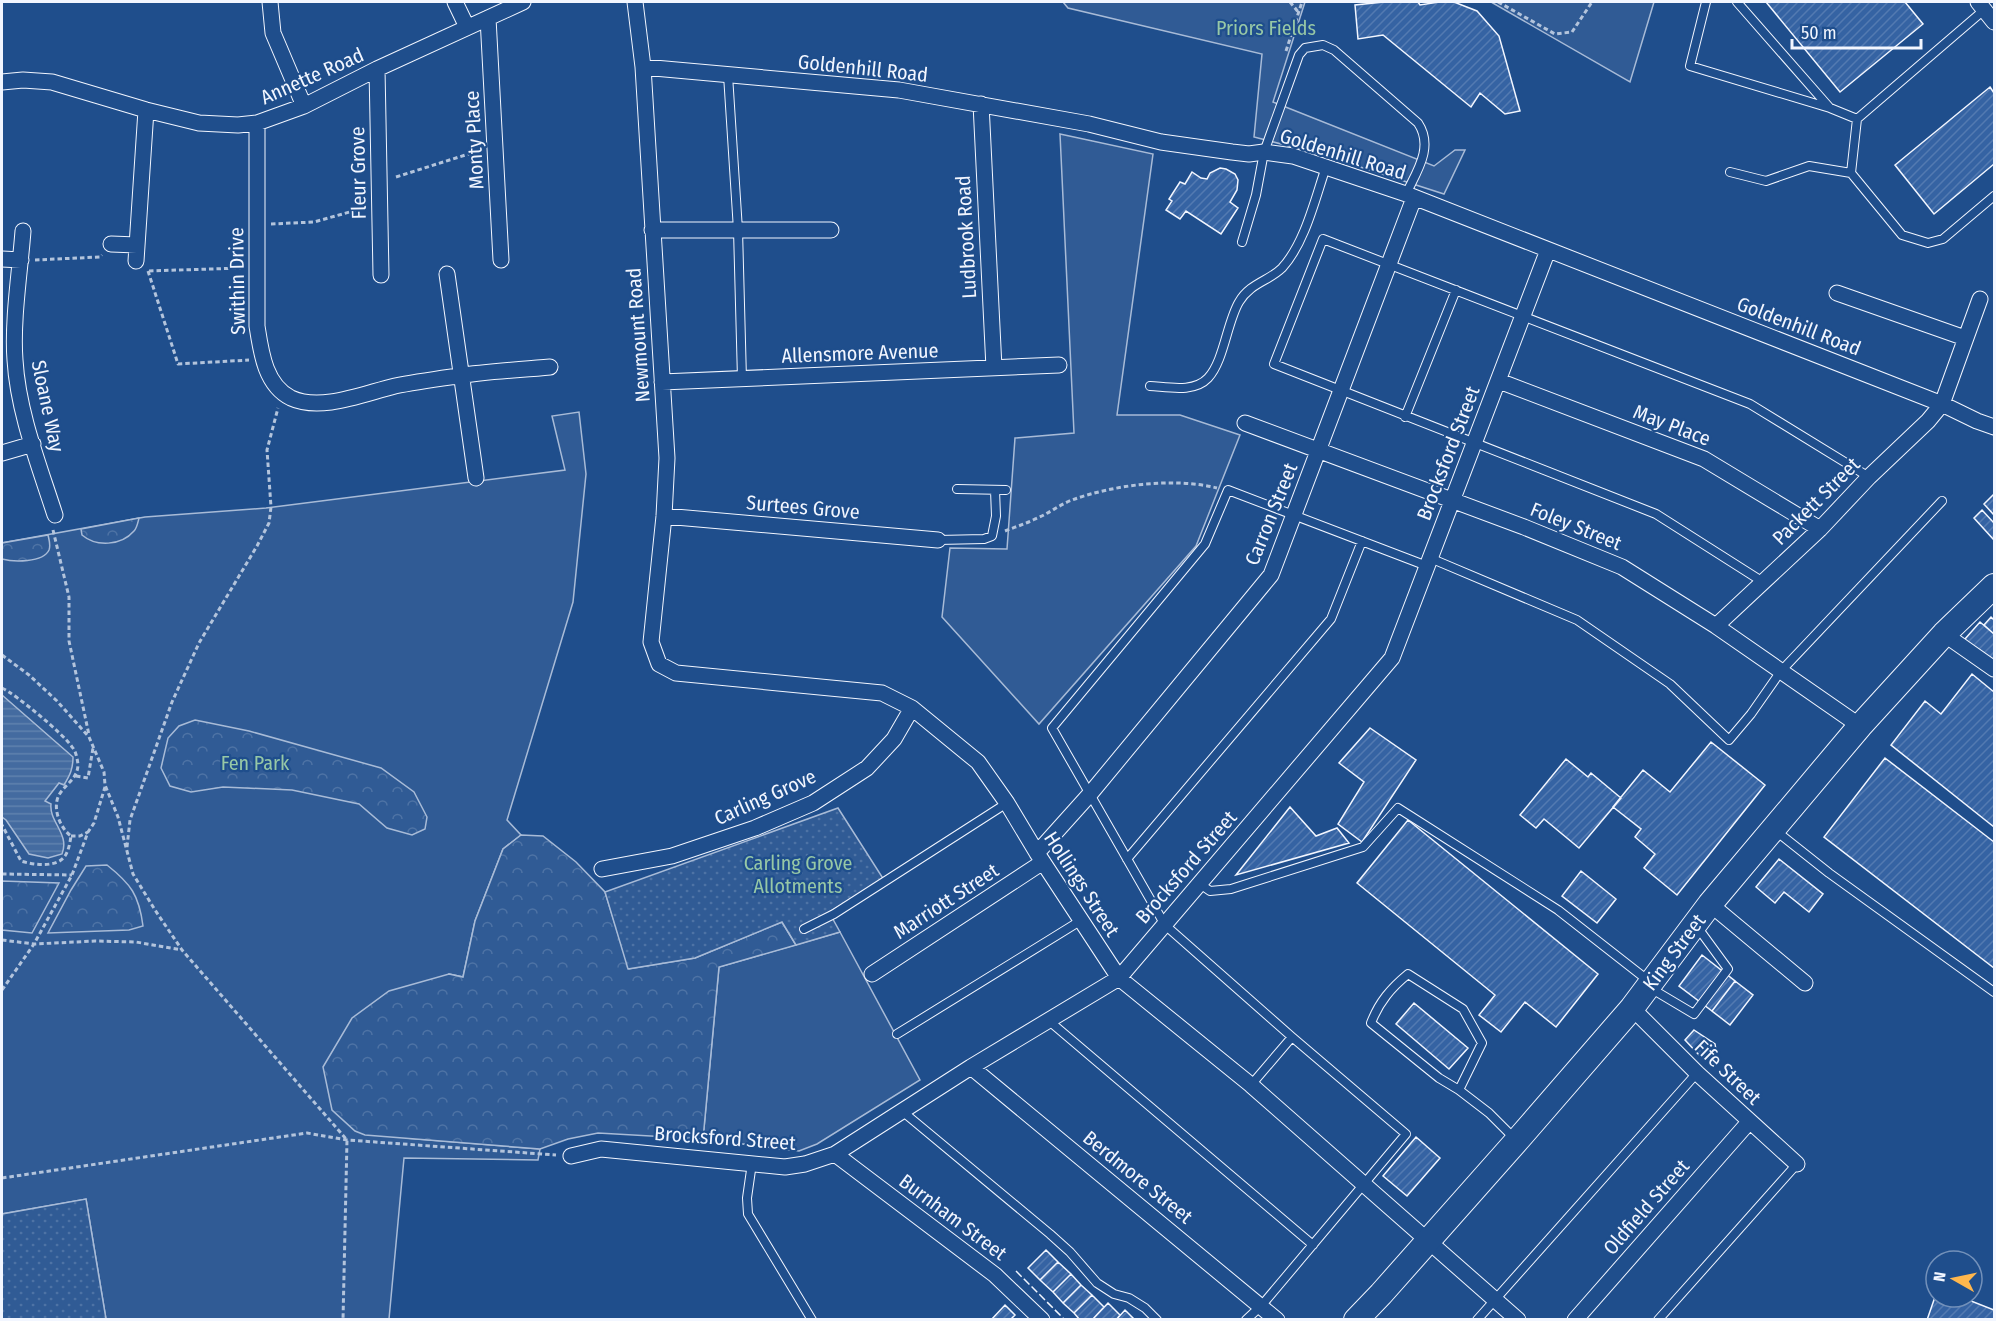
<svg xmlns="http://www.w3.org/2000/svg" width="1996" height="1321" font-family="'Fira Sans Condensed',sans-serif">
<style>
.green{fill:#305b95;stroke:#a8bbd7;stroke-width:1.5}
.forest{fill:url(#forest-crowns);stroke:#a8bbd7;stroke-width:1.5}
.garden{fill:url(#garden-dots);stroke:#a8bbd7;stroke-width:1.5}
.water{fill:url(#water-rules);stroke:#a8bbd7;stroke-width:1.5}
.building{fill:url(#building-hatch);stroke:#f2f6ff;stroke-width:1.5}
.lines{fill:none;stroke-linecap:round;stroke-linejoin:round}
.service-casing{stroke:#f2f6ff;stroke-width:10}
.minor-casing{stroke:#f2f6ff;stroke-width:17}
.primary-casing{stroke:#f2f6ff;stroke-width:26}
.path{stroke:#b3c4dc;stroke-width:3;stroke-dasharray:4.5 3;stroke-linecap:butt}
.service{stroke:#1f4e8c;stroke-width:8}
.minor{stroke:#1f4e8c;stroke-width:15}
.primary{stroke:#1f4e8c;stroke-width:24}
.fence{stroke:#f2f6ff;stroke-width:1.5;stroke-dasharray:8 3;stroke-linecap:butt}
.labels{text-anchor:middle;stroke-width:4.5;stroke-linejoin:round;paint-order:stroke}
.park-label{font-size:20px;fill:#97c8a6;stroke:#1f4e8c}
.street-label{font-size:20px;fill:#f2f6ff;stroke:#1f4e8c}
</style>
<defs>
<pattern id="forest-crowns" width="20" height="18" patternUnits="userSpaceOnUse" patternTransform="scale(1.5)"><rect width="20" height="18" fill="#305b95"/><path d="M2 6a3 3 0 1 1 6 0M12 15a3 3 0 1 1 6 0" fill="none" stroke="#4e73a5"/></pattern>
<pattern id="garden-dots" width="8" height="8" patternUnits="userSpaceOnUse" patternTransform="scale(1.5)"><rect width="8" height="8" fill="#305b95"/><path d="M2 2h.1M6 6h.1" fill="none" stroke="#4e73a5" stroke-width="1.8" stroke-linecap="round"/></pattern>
<pattern id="water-rules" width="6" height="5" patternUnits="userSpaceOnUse" patternTransform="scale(1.5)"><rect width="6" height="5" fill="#446ba0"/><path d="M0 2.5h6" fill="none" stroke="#5f81ae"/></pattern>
<pattern id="building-hatch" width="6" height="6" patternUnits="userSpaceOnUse" patternTransform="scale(1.5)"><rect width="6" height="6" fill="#3563a3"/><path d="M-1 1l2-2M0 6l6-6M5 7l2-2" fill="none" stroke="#537ab1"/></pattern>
</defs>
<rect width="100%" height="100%" fill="#1f4e8c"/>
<path class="green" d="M1063,2H1305L1273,102L1434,166L1455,150H1465L1444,194L1320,154L1254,137L1262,54L1068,8Z
M1491,2H1654L1630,82Z
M1060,134L1153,154L1117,415H1180L1240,435L1196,546L1039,724L942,617L950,548L1007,549L1015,438L1074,433Z
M579,412L586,474L573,602L507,820L521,835L503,849L475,921L463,977L449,974L406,1138L540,1149L538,1160L404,1158L389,1319H106L86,1199L2,1214V543L145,517L266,508L565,470L552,416Z
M840,932L920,1080L817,1144L799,1151L703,1139L719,967Z"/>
<path class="forest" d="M139,518C138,522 137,528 134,531C121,546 96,547 82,535L81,529Z
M48,535C49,540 51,545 49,550C43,563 13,562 2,559V543Z
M195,720L249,731L381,768L414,792L427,817L425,829L412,835L387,828L359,804L292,790L223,787L191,792L170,786L161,768L168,738L179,726Z
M521,835L543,836L576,862L605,892L629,969L695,958L782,922L796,945L719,967L703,1139L598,1133L568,1139L540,1149L365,1135L355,1131L332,1110L323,1067L352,1018L389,991L449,974L463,977L475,921L503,849Z
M107,865C131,884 139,895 143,926L129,930L48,933L71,890L86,866Z
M2,881L59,883L32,933L2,930Z"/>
<path class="garden" d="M838,808L884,880L829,912L840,932L796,945L782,922L695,958L628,969L605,892Z
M86,1199L106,1319H2V1214Z"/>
<path class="water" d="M2,695L73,757C73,769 70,775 64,785L59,783L45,801L51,804C49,822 70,834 62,854L48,858L29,854L6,820L2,817Z"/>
<path class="building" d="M1384,2H1418L1420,5L1439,2H1454L1477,11L1499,36L1520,111L1505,114L1480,93L1471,107L1383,35L1358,39L1355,5Z
M1766,2H1905L1923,24L1840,92Z
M1990,87L1994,93V164L1934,214L1895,165Z
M1220,168L1226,169L1235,174L1238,180L1237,190L1230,202L1238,208L1221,234L1186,211L1180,219L1166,210L1172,201L1169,199L1180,182L1185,184L1192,172L1201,178L1207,179L1210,173Z
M1994,494V515L1984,504Z
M1982,510L1994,523V540L1974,518Z
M1991,617L1994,620V634L1984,625Z
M1980,622L1994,634V664L1966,643L1965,639Z
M1972,674L1994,692V827L1891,745L1925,701L1941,714Z
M1370,728L1416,760L1362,842L1338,824L1364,782L1339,763Z
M1711,742L1765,785L1677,895L1644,868L1655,854L1635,837L1641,829L1613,807L1643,770L1670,792Z
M1885,758L1994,842V968L1824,837Z
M1566,759L1588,777L1591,773L1621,798L1579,848L1544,819L1536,828L1520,815Z
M1290,807L1316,836L1337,828L1349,843L1236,875Z
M1408,820L1598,974L1556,1027L1525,1002L1501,1032L1479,1015L1495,995L1357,883Z
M1779,859L1823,894L1809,912L1784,892L1775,903L1756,887Z
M1581,871L1616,899L1597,923L1562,896Z
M1702,955L1735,981L1712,1011L1679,986Z
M1735,981L1753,995L1730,1025L1712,1011Z
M1414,1003L1468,1048L1449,1069L1396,1024Z
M1694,1030L1715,1044L1716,1050L1701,1057L1685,1040Z
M1416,1137L1440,1158L1407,1196L1383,1176Z
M1046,1250L1058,1262L1040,1280L1028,1268Z
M1058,1262L1071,1274L1053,1292L1040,1280Z
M1071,1274L1081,1285L1063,1303L1053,1292Z
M1081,1285L1092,1295L1074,1313L1063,1303Z
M1936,1294V1297H1961L1994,1310V1320H1927Z
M1092,1295L1104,1307L1092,1320H1080L1074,1313Z
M1108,1303L1120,1315L1116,1320H1092Z
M1005,1305L1015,1315L1010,1320H991Z
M1125,1310L1135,1320H1116Z"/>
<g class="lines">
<defs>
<path id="service" d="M1706,2L1690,66L1830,108L1857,119L1984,10
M1737,2L1829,107
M728,75L738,230L742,379
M1730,172L1766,181L1809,166L1851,173L1857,119
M1851,173L1902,235L1928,243L1943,239L1994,196
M1242,242L1256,195L1264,152L1299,55L1305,48L1323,45L1334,50L1418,123C1434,147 1417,171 1406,194
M1150,386C1168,387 1194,393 1208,378C1224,361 1227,322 1239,302C1250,283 1269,281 1282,268C1305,243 1315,199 1326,167
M1405,417L1456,290
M957,489L1006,490
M938,540L984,539L992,536L996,516L995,490
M1430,558L1577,620L1670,684L1729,740L1751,714L1781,671L1942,501
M1763,582L1656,514L1274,364L1323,239L1750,404L1869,477
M1776,831L1829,873L1994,992
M1127,859L1331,619L1362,541
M1200,884L1210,891L1231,889L1363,847L1398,808L1558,910L1650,982
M804,929L834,914L1007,803
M1652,989L1694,1014L1728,969L1698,928
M1048,1020L1313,1245
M897,1034L1080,921
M1251,1085L1292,1037
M1459,1090L1482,1043L1463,1009L1408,974C1391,988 1379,1002 1371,1023L1439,1078L1459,1090L1489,1113L1516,1140
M902,1111L1050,1234L1070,1252L1097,1283L1114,1294L1129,1298L1145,1308L1157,1320
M752,1163L747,1198L748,1214L812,1320
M1246,1320L1262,1305L1406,1134L1292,1037L1165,925L1052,728L1205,544L1228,490L1427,566
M1477,1320L1697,1073
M1658,1320L1797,1164"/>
<path id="minor" d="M270,2L273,33L304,106
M455,2L467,27
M635,2L643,67L667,458L664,516L651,642L659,664L676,673L882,693L912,708L978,762L1007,803L1037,853L1119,978L1251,1085L1518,1320
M1978,2L1994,22
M488,18L501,260
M643,67L899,90L1089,124L1161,142L1232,152L1249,154L1264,152L1293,156L1406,194L1942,404L1977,421L1994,427
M377,69L381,275
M2,82L23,80L52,82L146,110L199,123L238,125L257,123L304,106L377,69L523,2
M981,104L994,368
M257,123V326C261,352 265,385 291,398C321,412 365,393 395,386C415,382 437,379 458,376C488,371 519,370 550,367
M652,230H831
M23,231C20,271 12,321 15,360C18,412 39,465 55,515
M111,244L137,245
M2,259L21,260
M136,261L146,110
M447,274L476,478
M1837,293L1965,338
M1499,381L1704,459L1820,529
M662,382L1059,365
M1245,423L1524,527L1622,567L1716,626L1860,726
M2,453L33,444
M664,516L938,540
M1716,626L1820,529L1869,477L1928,421L1942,404L1980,299
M1944,634L1994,669
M1037,853L1090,794L1271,575L1414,198
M602,869L672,856L755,828L813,803L867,768L894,739L912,708
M1710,904L1805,983
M872,974L1043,862
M1632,1008L1697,1073L1797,1164
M971,1067L1277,1320
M835,1154L995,1275L1042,1320
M571,1156L601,1149L785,1167L805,1164L835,1154L971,1067L1119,978L1392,658L1548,250
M1575,1320L1749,1122"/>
<path id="primary" d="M1356,1320L1381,1294L1521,1136L1632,1008L1710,904L1860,726L1944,634L1994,586"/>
</defs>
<use href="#service" class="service-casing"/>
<use href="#minor" class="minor-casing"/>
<use href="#primary" class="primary-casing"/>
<path class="path" d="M1290,2L1299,13
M1498,2L1555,34L1572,32L1592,2
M1286,51L1302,2
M396,177L481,150
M271,224L314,222L364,208
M35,260L100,257L102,255
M148,271L178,364L249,360
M149,271L241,268
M53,530L69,597V641L89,735
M1005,531C1015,527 1025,524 1035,519C1048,514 1059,505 1072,500C1113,485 1174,477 1217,488
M2,655L29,675L57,701L89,737L104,772L105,785L118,817L133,874L155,910L182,950L347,1140L343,1320
M2,688C15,694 64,734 72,747C76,751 77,758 78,764C78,779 66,783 59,795C52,808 60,828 71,836C70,842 69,850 65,856C57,868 33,865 21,861L2,825
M76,776L88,778L93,748
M71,836H80L88,832
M127,847L130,820L172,702L199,643L257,546L269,523L271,507L267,450L278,408
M2,874L72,875
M2,940L34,944L95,941L136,942L182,950
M2,990L34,944L72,875L88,832L94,823L105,787
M2,1178L307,1133L347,1140L556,1155"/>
<use href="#service" class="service"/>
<use href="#minor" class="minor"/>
<use href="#primary" class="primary"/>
<path class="fence" d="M1016,1271L1065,1320"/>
</g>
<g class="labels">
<g class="park-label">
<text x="1266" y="35">Priors Fields</text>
<text x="255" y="770">Fen Park</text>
<text x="798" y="870">Carling Grove<tspan x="798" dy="23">Allotments</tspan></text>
</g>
<g class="street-label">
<text transform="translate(863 68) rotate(6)" y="7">Goldenhill Road</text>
<text transform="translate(312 76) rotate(-24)" y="7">Annette Road</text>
<text transform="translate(474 140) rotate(-93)" y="7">Monty Place</text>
<text transform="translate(1343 154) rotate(17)" y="7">Goldenhill Road</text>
<text transform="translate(358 173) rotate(-91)" y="7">Fleur Grove</text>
<text transform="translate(966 237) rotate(-93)" y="7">Ludbrook Road</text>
<text transform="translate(237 281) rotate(-91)" y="7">Swithin Drive</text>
<text transform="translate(1799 326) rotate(21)" y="7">Goldenhill Road</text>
<text transform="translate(638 335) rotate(-94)" y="7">Newmount Road</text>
<text transform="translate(860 353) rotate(-2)" y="7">Allensmore Avenue</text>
<text transform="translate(48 406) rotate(78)" y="7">Sloane Way</text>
<text transform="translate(1672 425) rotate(21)" y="7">May Place</text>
<text transform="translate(1448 453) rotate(-69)" y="7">Brocksford Street</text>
<text transform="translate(1816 501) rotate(-45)" y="7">Packett Street</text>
<text transform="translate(803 507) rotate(5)" y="7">Surtees Grove</text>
<text transform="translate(1271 514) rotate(-68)" y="7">Carron Street</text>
<text transform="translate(1576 526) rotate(22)" y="7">Foley Street</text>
<text transform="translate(765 797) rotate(-24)" y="7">Carling Grove</text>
<text transform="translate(1186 867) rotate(-49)" y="7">Brocksford Street</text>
<text transform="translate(1082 884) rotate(57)" y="7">Hollings Street</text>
<text transform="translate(946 901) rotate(-33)" y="7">Marriott Street</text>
<text transform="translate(1674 952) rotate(-53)" y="7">King Street</text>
<text transform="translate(1728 1072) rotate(44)" y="7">Fife Street</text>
<text transform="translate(725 1138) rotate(4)" y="7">Brocksford Street</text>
<text transform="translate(1138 1177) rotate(39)" y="7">Berdmore Street</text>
<text transform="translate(1646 1207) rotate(-49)" y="7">Oldfield Street</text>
<text transform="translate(953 1217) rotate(37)" y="7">Burnham Street</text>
</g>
</g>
<rect width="1996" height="1321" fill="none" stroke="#f2f6ff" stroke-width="6"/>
<g transform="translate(1954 1279) rotate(279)"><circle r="28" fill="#1f4e8c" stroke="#7391ba" stroke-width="1.5"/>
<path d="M0-4.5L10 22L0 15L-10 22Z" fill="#ffb74d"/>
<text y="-9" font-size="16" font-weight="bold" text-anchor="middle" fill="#f2f6ff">N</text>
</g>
<path d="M1792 39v9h129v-9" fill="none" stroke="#f2f6ff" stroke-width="3"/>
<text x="1801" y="39" font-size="18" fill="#f2f6ff" stroke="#1f4e8c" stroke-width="4.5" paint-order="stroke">50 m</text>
</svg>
